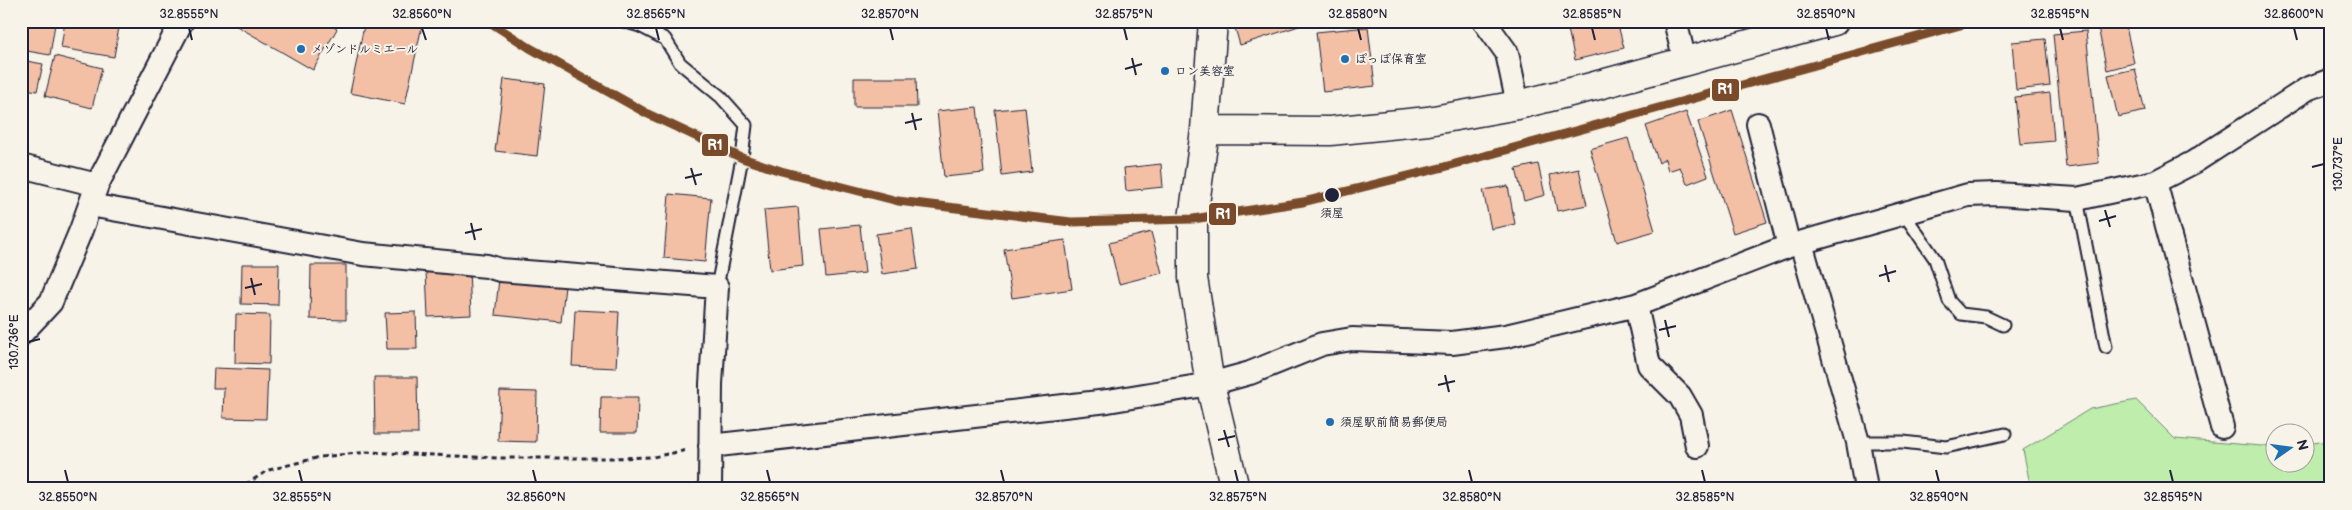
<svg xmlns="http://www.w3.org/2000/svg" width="2352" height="510" font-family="'Balsamiq Sans','Klee One',sans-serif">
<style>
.green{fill:#beedac;stroke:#708874}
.building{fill:#f3c0a5;stroke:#22223b}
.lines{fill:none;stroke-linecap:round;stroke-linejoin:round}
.lane-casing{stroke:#22223b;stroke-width:15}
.street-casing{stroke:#22223b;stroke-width:26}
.secondary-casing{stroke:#22223b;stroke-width:31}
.path{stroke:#22223b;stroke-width:3;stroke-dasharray:5 4;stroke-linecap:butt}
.lane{stroke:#f7f3e8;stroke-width:11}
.street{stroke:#f7f3e8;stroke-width:22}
.secondary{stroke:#f7f3e8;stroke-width:28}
.rail-1-casing{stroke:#f7f3e8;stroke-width:12}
.rail-1{stroke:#7a4b2a;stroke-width:9}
.ticks{fill:none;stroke:#22223b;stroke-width:2}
.poi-dot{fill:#1f6fb2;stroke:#f7f3e8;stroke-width:2}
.stop-dot{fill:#22223b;stroke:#f7f3e8;stroke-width:2}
.labels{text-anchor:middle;stroke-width:4;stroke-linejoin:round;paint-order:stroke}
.poi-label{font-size:12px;font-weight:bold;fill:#22223b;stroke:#f7f3e8;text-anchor:start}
.stop-label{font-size:12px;font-weight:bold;fill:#22223b;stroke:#f7f3e8}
.line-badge{stroke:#f7f3e8;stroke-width:2}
.badge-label{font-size:14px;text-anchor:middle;font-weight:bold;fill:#fff}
.neatline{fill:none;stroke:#22223b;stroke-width:2}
.ticks-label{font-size:12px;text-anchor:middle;fill:#22223b}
</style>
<rect width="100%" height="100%" fill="#f7f3e8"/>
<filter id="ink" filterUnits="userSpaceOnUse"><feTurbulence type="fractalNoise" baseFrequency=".02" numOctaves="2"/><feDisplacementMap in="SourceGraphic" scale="10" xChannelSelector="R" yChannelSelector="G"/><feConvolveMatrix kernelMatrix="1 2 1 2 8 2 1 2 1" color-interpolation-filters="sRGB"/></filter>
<g filter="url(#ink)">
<path class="green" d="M2136,400L2175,439L2274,447V462H2304L2305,444L2329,441L2331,437V489H2031L2023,450L2090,409Z"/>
<path class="building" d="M21,21L55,24L50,55L21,50Z
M65,21H120L114,57L61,48Z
M228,21H324L337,29L313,70Z
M365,21H423L405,104L350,93Z
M1233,21H1301L1302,25L1240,45Z
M1566,21H1617L1624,48L1575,60Z
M2125,22L2134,63L2107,70L2098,27Z
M1368,27L1375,86L1323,92L1316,32Z
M2086,31L2099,163L2066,167L2053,34Z
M2045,39L2050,86L2016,90L2012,42Z
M55,56L102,68L92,108L45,96Z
M21,60L43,64L37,91L21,88Z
M2135,69L2145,111L2118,117L2108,75Z
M854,78H916L917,107H854Z
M504,79L545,84L537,156L495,151Z
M2050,93L2054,141L2020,144L2015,97Z
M977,107L984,173L944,177L937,111Z
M1025,107L1032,172L1002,176L995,110Z
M1732,110L1767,222L1733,233L1698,122Z
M1686,112L1708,176L1687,184L1680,167L1668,171L1665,159L1659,163L1646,126Z
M1628,138L1655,231L1617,242L1590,149Z
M1161,164L1163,187L1126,191L1124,168Z
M1538,164L1545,195L1524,201L1516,169Z
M1579,169L1587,205L1557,211L1550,175Z
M1508,186L1515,224L1491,229L1483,190Z
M669,194L711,198L705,262L664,258Z
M798,207L803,266L770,270L764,210Z
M860,225L865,273L826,277L821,229Z
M912,229L918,269L882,274L876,234Z
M1151,232L1162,273L1119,284L1109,243Z
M1065,240L1072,289L1012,298L1004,249Z
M242,264H279L278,305L241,304Z
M311,265H346V320L310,319Z
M469,269L471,315L428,317L426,271Z
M500,270L566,277L561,322L495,315Z
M575,310L619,312L616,368L572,366Z
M416,312L417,349H387L385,313Z
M236,314L270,315L269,364L235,363Z
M214,368L268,370L266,419L223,418L224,388H213Z
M374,377H417L418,434H375Z
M500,391L537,392L536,442L498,441Z
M601,397H638L637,433H600Z"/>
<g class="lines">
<defs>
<path id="lane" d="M623,21L640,26L665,39L680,63L721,97L746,125L742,158L717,287
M2077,199L2106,347
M1904,214L1935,259L1949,301L1961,314L1986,317L2003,325
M1858,442H1903L1946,447L2005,434"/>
<path id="street" d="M1484,21L1507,53L1518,105
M1675,21L1685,61
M1758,124L1789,246
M21,166L97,185
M2155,182L2222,427
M90,205L363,254L487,266L500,270L717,287L711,384L710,489
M1801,243L1858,442L1866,489
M1636,305L1649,365L1680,396L1691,415L1697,446
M21,334L51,302L81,230L97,185L182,21
M710,446L1108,401L1210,384L1250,373L1322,344L1352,339L1452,343L1506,336L1636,305L1789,246L1968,195L1997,194L2077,199L2155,182L2194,162L2307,89L2331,80"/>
<path id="secondary" d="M1213,21L1205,130L1193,219V278L1210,384L1235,489
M1205,130L1330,131L1428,121L1518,105L1591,87L1834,21"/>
</defs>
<use href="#lane" class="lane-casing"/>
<use href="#street" class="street-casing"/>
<use href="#secondary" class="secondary-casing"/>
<path class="path" d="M238,489L269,470L320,457L368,452L497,458H611L653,457L687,450"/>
<use href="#lane" class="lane"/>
<use href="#street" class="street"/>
<use href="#secondary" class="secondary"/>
<defs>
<path id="rail-1" d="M488,21L530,48L648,114L742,158L781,171L898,201L1071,222L1193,219L1303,202L1444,167L1975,21"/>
</defs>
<use href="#rail-1" class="rail-1-casing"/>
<use href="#rail-1" class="rail-1"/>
</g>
</g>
<path class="ticks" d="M189,28L192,40M422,28L426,40M656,28L659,40M890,28L893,40M1124,28L1127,40M1358,28L1361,40M1592,28L1595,40M1826,28L1829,40M2060,28L2063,40M2294,28L2297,40M1132,58L1136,75M1125,69L1142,64M912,113L916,130M905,123L922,119M2312,167L2324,164M691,168L696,185M685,178L702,174M2105,210L2110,227M2099,221L2116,216M471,223L475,240M465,233L482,229M1885,265L1889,282M1879,276L1896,271M251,278L255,295M245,288L262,284M1665,320L1669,337M1659,330L1676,326M28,342L40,339M1445,375L1449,392M1438,385L1455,381M1224,430L1229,447M1218,440L1235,436M65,470L68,482M299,470L302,482M533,470L536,482M767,470L770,482M1001,470L1004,482M1235,470L1238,482M1469,470L1472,482M1702,470L1705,482M1936,470L1939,482M2170,470L2173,482"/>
<g class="poi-dot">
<circle cx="301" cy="49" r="5"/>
<circle cx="1345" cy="59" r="5"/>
<circle cx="1165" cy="71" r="5"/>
<circle cx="1330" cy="422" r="5"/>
</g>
<circle class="stop-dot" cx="1332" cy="195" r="8"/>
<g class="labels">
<g class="poi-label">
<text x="311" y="53">メゾンドルミエール</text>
<text x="1355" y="63">ぽっぽ保育室</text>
<text x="1175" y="75">ロン美容室</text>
<text x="1340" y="426">須屋駅前簡易郵便局</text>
</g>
<g class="stop-label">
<text x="1332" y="217">須屋</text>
</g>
</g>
<g class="line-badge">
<rect x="1711" y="78" width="29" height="24" rx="5" fill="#7a4b2a"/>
<rect x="701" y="133" width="28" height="24" rx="5" fill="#7a4b2a"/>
<rect x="1208" y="202" width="29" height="24" rx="5" fill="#7a4b2a"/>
</g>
<g class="badge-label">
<text x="1725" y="94">R1</text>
<text x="715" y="150">R1</text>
<text x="1223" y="219">R1</text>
</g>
<rect width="2352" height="510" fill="none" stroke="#f7f3e8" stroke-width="55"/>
<g transform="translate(2290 448) rotate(76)"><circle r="24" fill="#f7f3e8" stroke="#a29fa3"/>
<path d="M0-4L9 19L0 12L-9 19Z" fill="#1f6fb2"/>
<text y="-8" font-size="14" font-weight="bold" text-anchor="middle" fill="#22223b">N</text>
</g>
<rect x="28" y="28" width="2296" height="454" class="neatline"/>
<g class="ticks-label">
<text x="189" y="18">32.8555°N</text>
<text x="422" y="18">32.8560°N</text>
<text x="656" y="18">32.8565°N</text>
<text x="890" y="18">32.8570°N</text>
<text x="1124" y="18">32.8575°N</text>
<text x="1358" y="18">32.8580°N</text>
<text x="1592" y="18">32.8585°N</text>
<text x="1826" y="18">32.8590°N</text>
<text x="2060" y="18">32.8595°N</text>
<text x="2294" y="18">32.8600°N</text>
<text transform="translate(2338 164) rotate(-90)" y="4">130.737°E</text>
<text transform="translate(14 342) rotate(-90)" y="4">130.736°E</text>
<text x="68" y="501">32.8550°N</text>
<text x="302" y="501">32.8555°N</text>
<text x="536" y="501">32.8560°N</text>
<text x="770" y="501">32.8565°N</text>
<text x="1004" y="501">32.8570°N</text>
<text x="1238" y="501">32.8575°N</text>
<text x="1472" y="501">32.8580°N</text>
<text x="1705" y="501">32.8585°N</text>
<text x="1939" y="501">32.8590°N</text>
<text x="2173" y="501">32.8595°N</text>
</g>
</svg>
